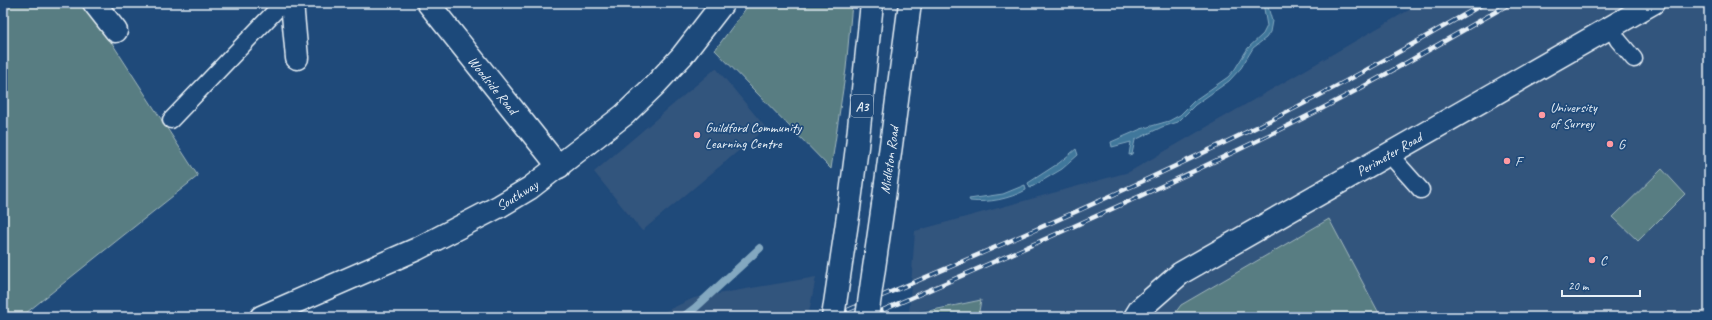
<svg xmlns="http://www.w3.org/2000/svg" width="1712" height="320" font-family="Caveat,sans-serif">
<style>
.built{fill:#33547d}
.green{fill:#597d82;stroke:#a0b7bd}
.water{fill:#3f779b;stroke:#83a8c0}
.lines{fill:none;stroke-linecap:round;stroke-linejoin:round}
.stream{stroke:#83a8c0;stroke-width:8}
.service-casing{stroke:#e8f1f8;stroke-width:19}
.minor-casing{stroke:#e8f1f8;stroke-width:25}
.tertiary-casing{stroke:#e8f1f8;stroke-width:25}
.trunk-casing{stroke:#e8f1f8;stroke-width:25}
.service{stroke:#1f4a7a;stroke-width:16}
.minor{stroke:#1f4a7a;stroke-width:22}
.tertiary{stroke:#1f4a7a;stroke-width:22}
.trunk{stroke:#1f4a7a;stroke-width:22}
.rail-casing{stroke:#e8f1f8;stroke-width:4.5}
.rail{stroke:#1f4a7a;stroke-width:3;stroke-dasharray:9;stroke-linecap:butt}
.trunk-bridge-casing{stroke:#e8f1f8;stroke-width:25;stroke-linecap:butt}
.trunk-bridge{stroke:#1f4a7a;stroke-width:22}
.poi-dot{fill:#ff9aa2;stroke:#1f4a7a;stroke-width:1.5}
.labels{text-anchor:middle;stroke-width:3.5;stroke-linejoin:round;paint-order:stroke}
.shield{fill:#1f4a7a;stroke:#acbfd2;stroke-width:1}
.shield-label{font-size:13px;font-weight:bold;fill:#e8f1f8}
.street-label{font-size:14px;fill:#e8f1f8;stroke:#1f4a7a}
.poi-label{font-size:14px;fill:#e8f1f8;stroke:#1f4a7a;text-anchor:start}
</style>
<rect width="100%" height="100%" fill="#1f4a7a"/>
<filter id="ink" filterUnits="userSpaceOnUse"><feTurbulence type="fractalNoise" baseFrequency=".025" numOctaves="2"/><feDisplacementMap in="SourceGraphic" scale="8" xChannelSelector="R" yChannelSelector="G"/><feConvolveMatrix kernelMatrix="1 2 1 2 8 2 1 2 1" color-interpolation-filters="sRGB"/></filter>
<g filter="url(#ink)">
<path class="built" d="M1421,3H1709V317H978L980,300L909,313L915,231L1129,172Z
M716,68L766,128L642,231L594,172Z
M816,277L808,317H653L694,298Z"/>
<path class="green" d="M3,3H86L198,176L21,317H3Z
M750,3H852L846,69L831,169L715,50Z
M1662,169L1685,194L1638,241L1613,217Z
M1329,219L1381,317H1172L1181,305Z
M981,300L978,317H908L909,315Z"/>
<path class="water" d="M1263,3H1268V7L1272,21L1270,32L1266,38L1253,48L1241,68L1229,81L1195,105L1178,122L1162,127L1135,140L1132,154L1129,155L1131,142L1112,147L1111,142L1141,129L1169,121L1180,115L1195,100L1228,77L1235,69L1248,48L1263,34L1267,26Z
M1076,149L1078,155L1062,169L1030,188L1028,183L1059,163Z
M1025,185L1026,190C1009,199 989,203 970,201L969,199L1003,194Z"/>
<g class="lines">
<path class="stream" d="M683,317L695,308L760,248"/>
<defs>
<path id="service" d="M1611,27L1618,40L1634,59
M171,120L283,3
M1389,154L1421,190"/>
<path id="minor" d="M94,3L116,31
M292,3L297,58
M428,3L559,167
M1135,317L1140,309L1181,273L1653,3"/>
<path id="tertiary" d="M261,317L417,249L500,206L530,188L624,115L655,85L682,56L723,3"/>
<path id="trunk" d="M883,205L910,3
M849,209L857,147L872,3"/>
</defs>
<use href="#service" class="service-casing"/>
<use href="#minor" class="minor-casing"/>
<use href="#tertiary" class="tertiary-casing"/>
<use href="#trunk" class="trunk-casing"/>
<use href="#service" class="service"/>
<use href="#minor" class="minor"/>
<use href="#tertiary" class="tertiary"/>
<use href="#trunk" class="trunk"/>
<defs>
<path id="rail" d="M831,317C976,257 1120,194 1261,125C1337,88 1411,45 1485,3
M867,317C1001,259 1136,200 1267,136C1351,96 1430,49 1511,3"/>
</defs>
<use href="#rail" class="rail-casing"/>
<use href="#rail" class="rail"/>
<defs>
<path id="trunk-bridge" d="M833,317L849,209
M867,317L883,205"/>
</defs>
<use href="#trunk-bridge" class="trunk-bridge-casing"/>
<use href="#trunk-bridge" class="trunk-bridge"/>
</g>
</g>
<g class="poi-dot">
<circle cx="1542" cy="115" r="4"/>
<circle cx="697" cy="135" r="4"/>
<circle cx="1610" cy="144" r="4"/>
<circle cx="1507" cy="161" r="4"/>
<circle cx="1592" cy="260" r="4"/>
</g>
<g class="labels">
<rect class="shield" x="851" y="95" width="22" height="22" rx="3"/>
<g class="shield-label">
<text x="862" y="111">A3</text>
</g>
<g class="street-label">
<text transform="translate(493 85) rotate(51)" y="5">Woodside Road</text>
<text transform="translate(1389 154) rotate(-30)" y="5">Perimeter Road</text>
<text transform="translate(889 160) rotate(-82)" y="5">Midleton Road</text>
<text transform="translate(517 195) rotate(-32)" y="5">Southway</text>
</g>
<g class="poi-label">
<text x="1550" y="112">University<tspan x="1550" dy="16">of Surrey</tspan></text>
<text x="705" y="132">Guildford Community<tspan x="705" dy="16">Learning Centre</tspan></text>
<text x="1618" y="149">G</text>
<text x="1515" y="166">F</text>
<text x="1600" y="265">C</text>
</g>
</g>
<rect width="1712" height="320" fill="none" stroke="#1f4a7a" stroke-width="16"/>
<rect x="8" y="8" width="1696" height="304" fill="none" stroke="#e8f1f8" stroke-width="1.5" filter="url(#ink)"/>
<path d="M1562 290v6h78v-6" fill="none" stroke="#e8f1f8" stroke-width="2"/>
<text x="1568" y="290" font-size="12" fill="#e8f1f8" stroke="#1f4a7a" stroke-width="3" paint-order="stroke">20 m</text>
</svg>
